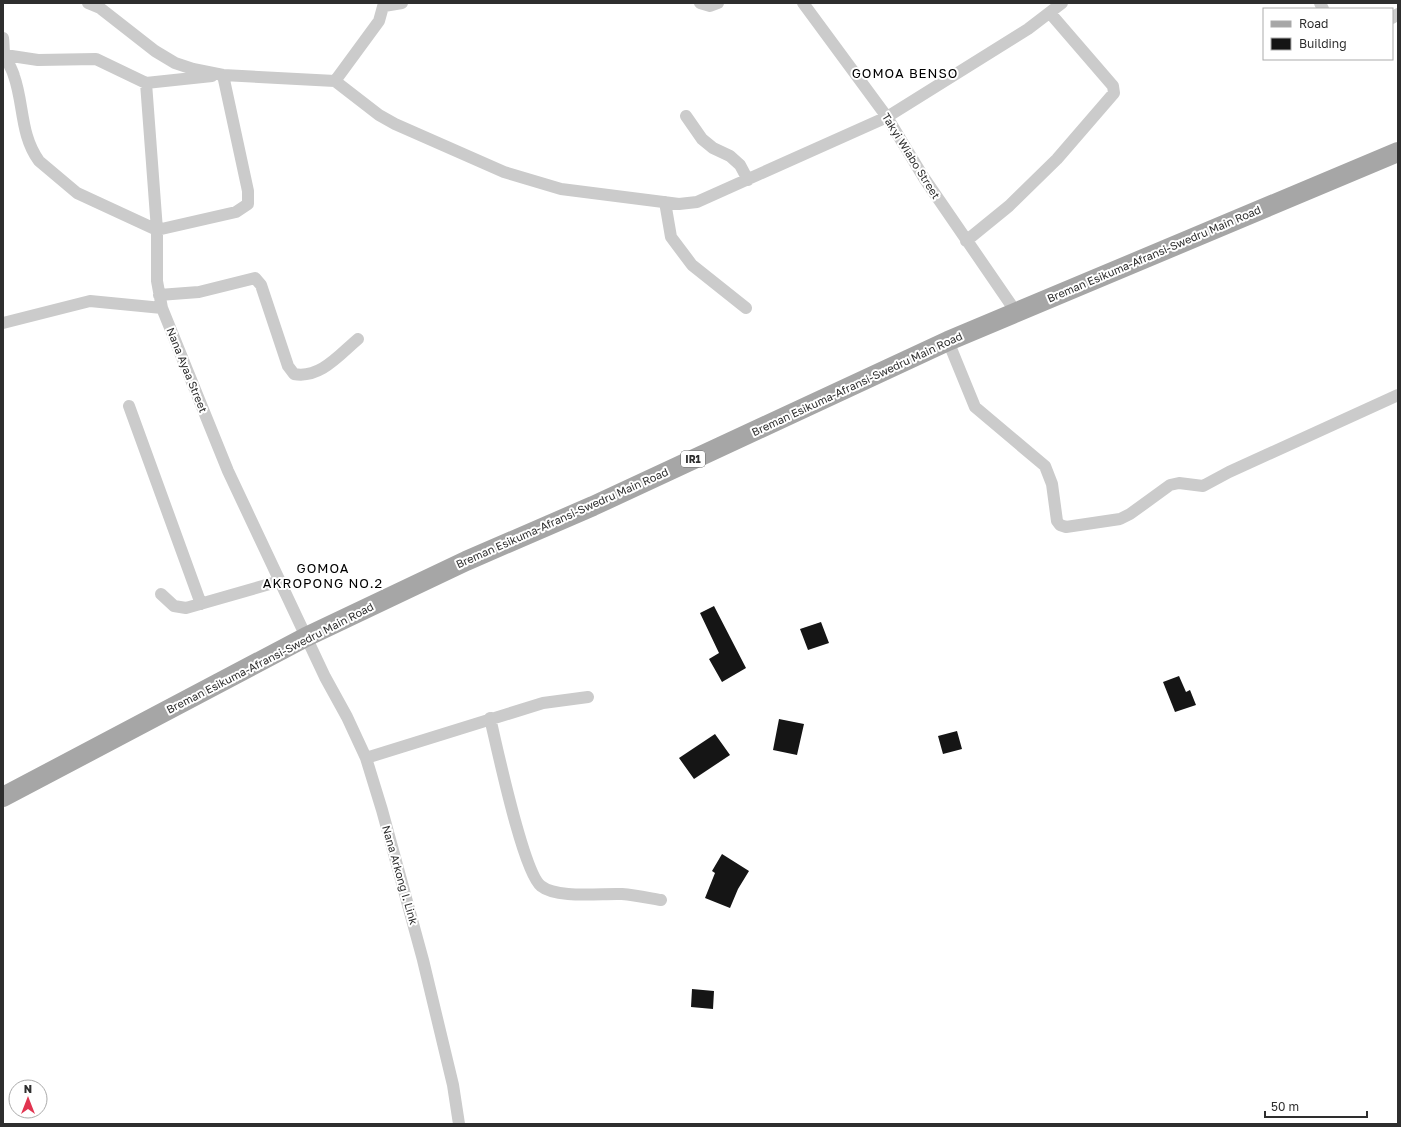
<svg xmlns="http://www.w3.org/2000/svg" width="1401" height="1127" font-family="'Golos Text',sans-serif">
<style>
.building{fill:#151515}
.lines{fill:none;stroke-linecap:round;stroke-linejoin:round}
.street{stroke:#cbcbcb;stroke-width:12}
.primary{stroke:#a6a6a6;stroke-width:20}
.labels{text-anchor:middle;stroke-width:4;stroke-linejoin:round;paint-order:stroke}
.shield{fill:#fff;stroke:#6d6d6d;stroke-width:1}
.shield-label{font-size:10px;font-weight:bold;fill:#2e2e2e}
.street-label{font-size:11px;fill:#2e2e2e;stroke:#fff}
.quarter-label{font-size:13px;letter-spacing:1px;fill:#000;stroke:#fff}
</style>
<rect width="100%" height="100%" fill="#fff"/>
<path class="building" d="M714,606L746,668L722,682L709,659L719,653L700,613Z
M821,622L829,643L808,650L800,629Z
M1179,676L1186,692L1190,690L1196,705L1175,712L1163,682Z
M779,719L804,724L797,755L773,750Z
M957,731L962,749L943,754L938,736Z
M715,734L730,755L694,779L679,758Z
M722,854L749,871L738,889L730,908L705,898L715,873L712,871Z
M692,989L714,991L713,1009L691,1007Z"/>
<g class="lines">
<path class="street" d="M88,3L100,8L155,51L175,63L193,69L223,75L335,81L379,115L395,124L504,172L561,189L679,204L697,202L887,117L1028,29L1062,3
M700,3L710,6L718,3
M803,3L887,117L924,178L1016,312
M1320,3L1323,9
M384,6L402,3
M1392,18L1398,14
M3,38C4,44 3,51 5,56C8,63 12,69 14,76C24,104 20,135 39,161L77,193L157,230L236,212L248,204V191L223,75
M5,55L38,60L96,59L146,83L212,76
M335,81L379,21L384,3
M146,83L157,230V281L162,308L228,471L325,677L347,717L366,758L382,810L423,960L453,1085L459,1124
M686,116L702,139L713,148L730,156L740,165L748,180
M665,202L671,237L692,265L746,308
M966,241L1009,206L1057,159L1114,93L1113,86L1050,13
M159,295L199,292L255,278L261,285L288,366L294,374C320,379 339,355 358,339
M3,323L90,301L162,308
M948,341L975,407L1045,466L1052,484L1057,521L1060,525L1066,527L1120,519L1130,514L1170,485L1179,483L1203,486L1229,472L1398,395
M129,406L201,604
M161,594L174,606L186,608L280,581
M490,718C497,747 523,872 541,886C557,899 602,893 622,894C635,895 649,898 661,900
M366,758L543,703L588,697"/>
<path class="primary" d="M3,797L306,637L466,561L593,506L948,341L1398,152"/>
</g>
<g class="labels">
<rect class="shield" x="681" y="451" width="24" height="16" rx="3"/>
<g class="shield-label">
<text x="693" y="463">IR1</text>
</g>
<g class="street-label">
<text transform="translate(911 156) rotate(58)" y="4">Takyi Wiabo Street</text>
<text transform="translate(1154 254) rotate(-23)" y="4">Breman Esikuma-Afransi-Swedru Main Road</text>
<text transform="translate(187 370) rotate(68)" y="4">Nana Ayaa Street</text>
<text transform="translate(857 384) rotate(-25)" y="4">Breman Esikuma-Afransi-Swedru Main Road</text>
<text transform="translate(562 518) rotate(-24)" y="4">Breman Esikuma-Afransi-Swedru Main Road</text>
<text transform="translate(270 658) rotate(-27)" y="4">Breman Esikuma-Afransi-Swedru Main Road</text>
<text transform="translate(400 875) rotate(74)" y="4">Nana Arkong I. Link</text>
</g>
<g class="quarter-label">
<text x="905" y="78">GOMOA BENSO</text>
<text x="323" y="573">GOMOA<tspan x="323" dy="15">AKROPONG NO.2</tspan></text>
</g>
</g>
<rect width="1401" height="1127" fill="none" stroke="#2e2e2e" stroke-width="8"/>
<rect x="1263" y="8" width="130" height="52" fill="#ffffff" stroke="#ababab"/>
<rect x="1271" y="21" width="20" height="6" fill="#a6a6a6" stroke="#ababab"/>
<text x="1299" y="28" font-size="12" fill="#2e2e2e">Road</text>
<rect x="1271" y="38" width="20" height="12" fill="#151515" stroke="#ababab"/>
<text x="1299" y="48" font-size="12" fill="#2e2e2e">Building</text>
<g transform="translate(28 1099)"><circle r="19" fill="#ffffff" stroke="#ababab"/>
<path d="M0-3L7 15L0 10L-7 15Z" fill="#e13450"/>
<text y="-6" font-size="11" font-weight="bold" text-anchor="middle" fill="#2e2e2e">N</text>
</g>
<path d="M1265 1111v6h102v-6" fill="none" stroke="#2e2e2e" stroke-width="2"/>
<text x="1271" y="1111" font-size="12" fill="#2e2e2e" stroke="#ffffff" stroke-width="3" paint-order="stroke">50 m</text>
</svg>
